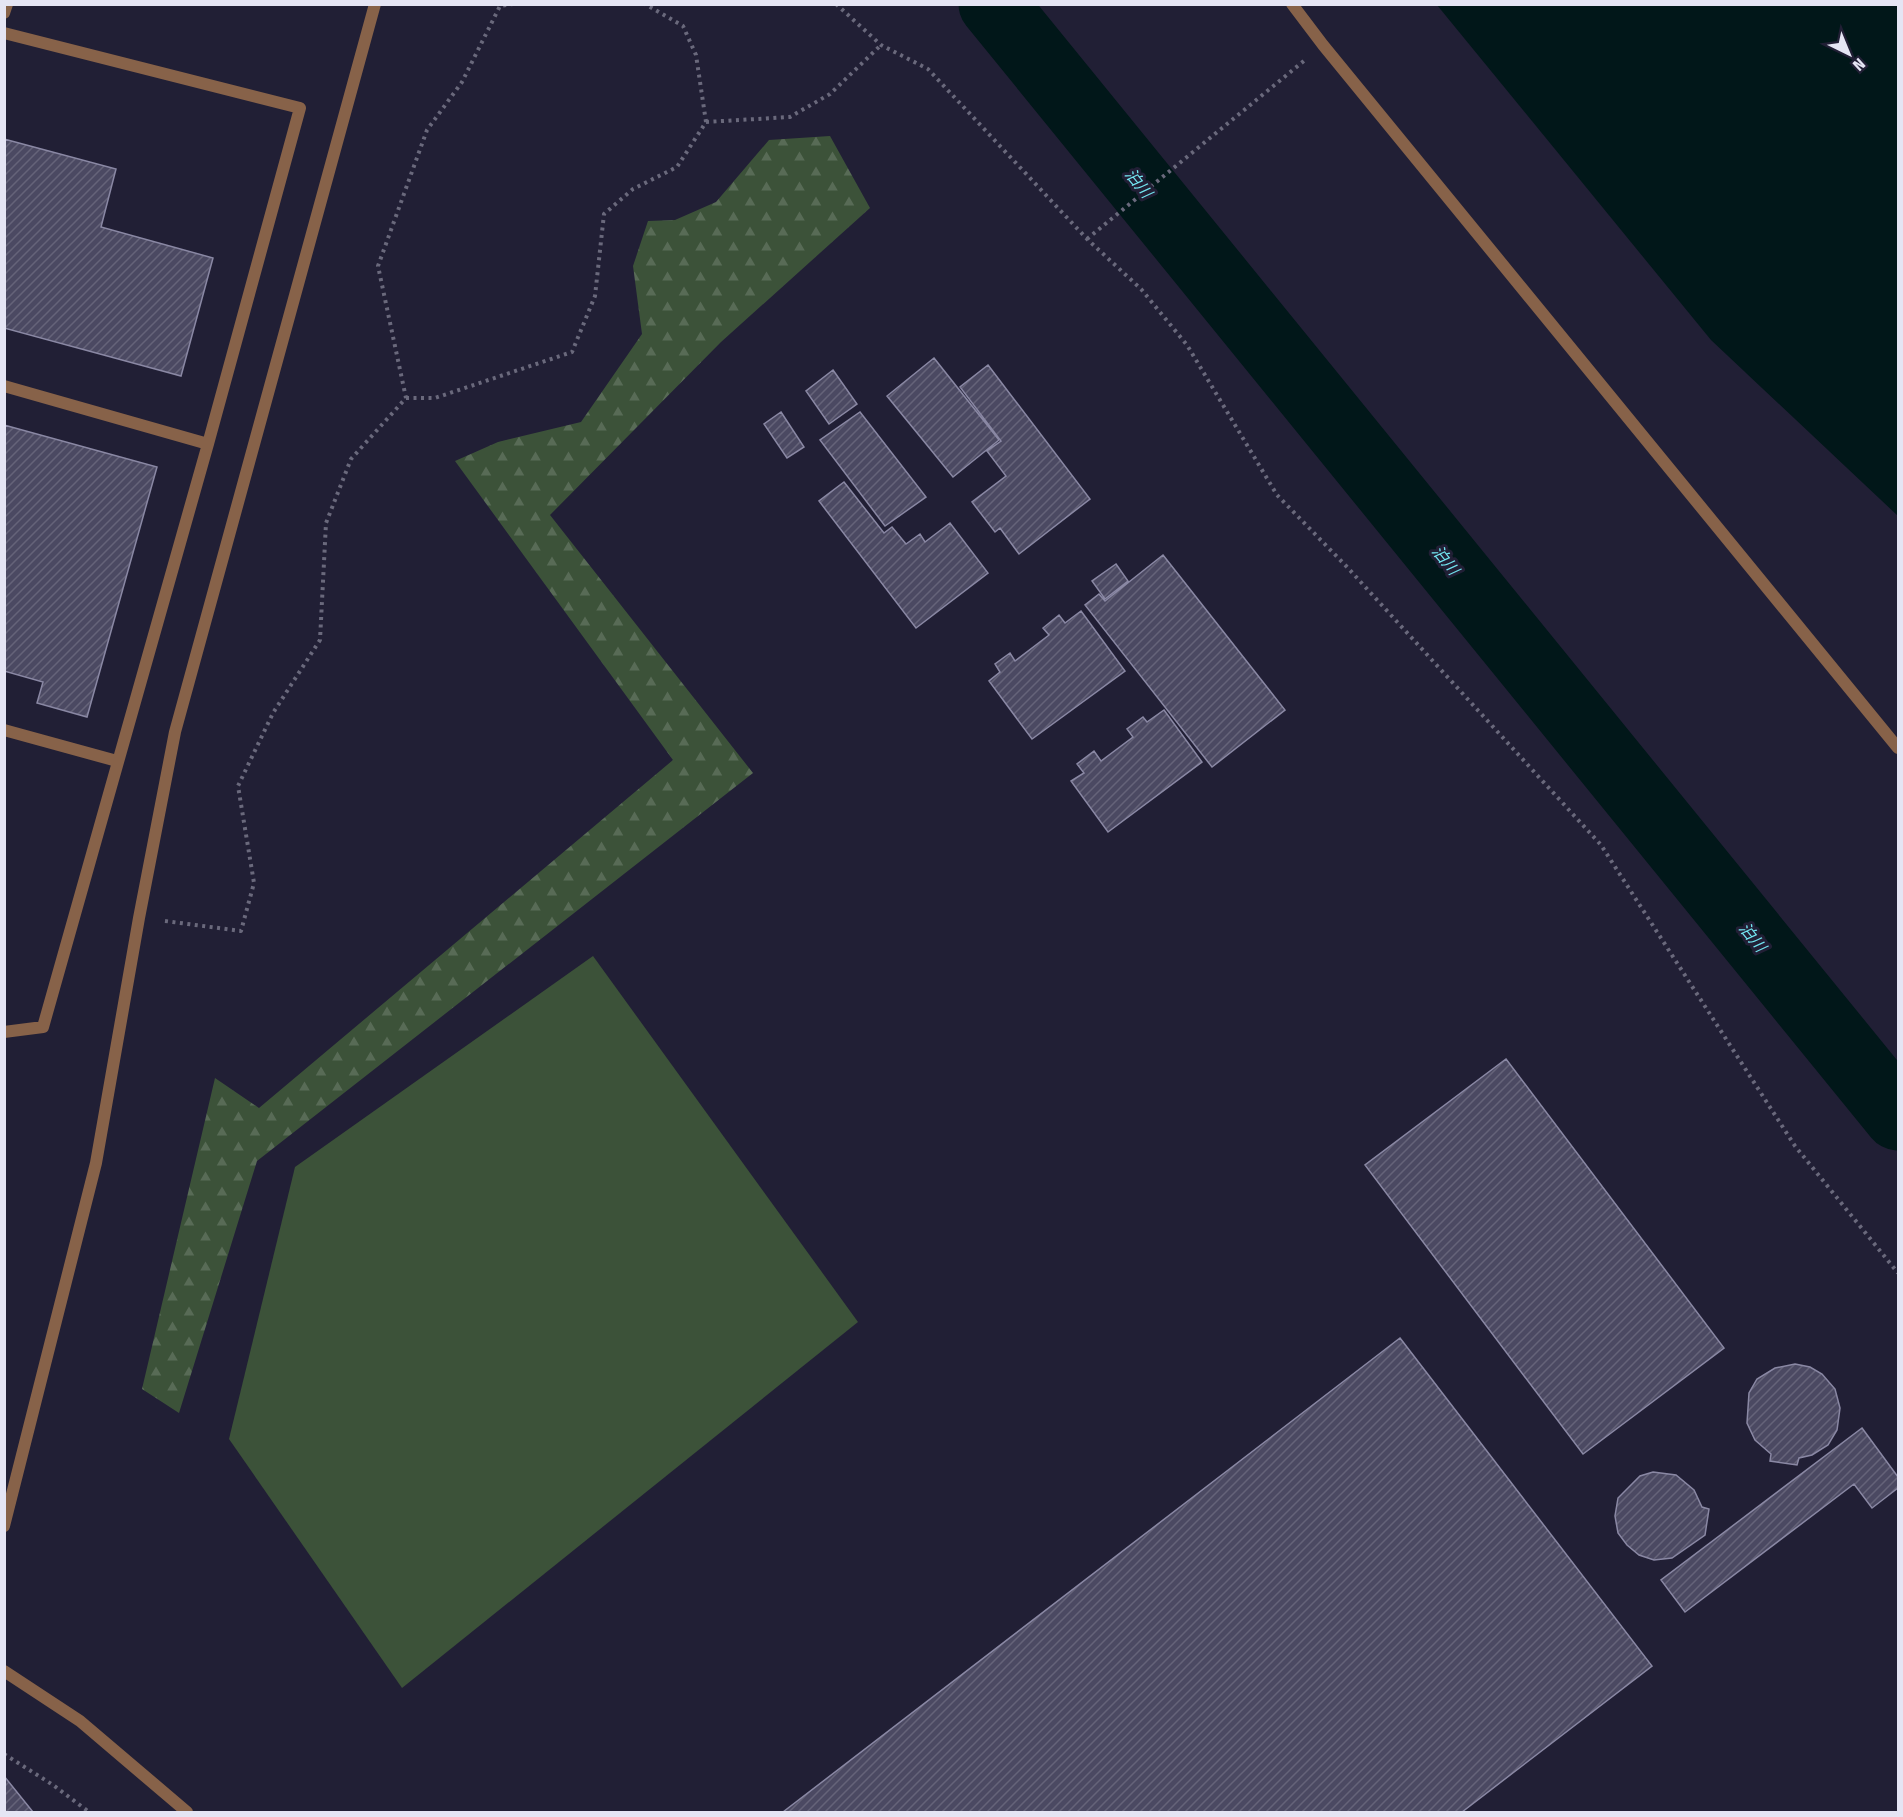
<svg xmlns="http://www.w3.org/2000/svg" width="1903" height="1817" font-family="'Fira Sans Condensed','Noto Sans JP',sans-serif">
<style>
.green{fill:#3c5239}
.forest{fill:url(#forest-firs)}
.water{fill:#011719}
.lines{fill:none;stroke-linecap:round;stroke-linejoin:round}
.river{stroke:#011719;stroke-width:69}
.building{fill:url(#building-hatch);stroke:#8a88a4;stroke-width:1.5}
.path{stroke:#6a697c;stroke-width:4;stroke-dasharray:3 4.5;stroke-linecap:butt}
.service{stroke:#876249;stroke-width:12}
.minor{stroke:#876249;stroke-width:12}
.tertiary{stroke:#876249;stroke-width:12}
.labels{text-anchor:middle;stroke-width:6;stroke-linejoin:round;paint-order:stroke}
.water-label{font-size:16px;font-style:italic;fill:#73e6f1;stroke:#211f35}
</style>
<defs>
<pattern id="forest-firs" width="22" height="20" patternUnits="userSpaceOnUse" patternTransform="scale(1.5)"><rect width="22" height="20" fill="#3c5239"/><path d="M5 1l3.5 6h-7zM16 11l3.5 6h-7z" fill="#586b56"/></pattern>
<pattern id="building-hatch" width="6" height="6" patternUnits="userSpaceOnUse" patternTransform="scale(1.5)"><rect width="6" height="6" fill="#4b4962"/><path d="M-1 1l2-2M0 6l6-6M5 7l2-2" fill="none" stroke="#656379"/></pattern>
</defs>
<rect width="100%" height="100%" fill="#211f35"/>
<path class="green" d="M593,956L858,1322L402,1688L229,1439L295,1167Z"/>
<path class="forest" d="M830,136L870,208L721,342L550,515L753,773L257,1161L179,1413L142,1389L215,1078L259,1108L673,760L455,461L498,442L581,422L642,334L633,266L648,221L675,220L716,202L769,140Z"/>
<path class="water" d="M1437,5H1898V516L1711,340Z"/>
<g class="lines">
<path class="river" d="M993,4L1898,1116"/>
</g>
<path class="building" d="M4,139L116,169L101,227L213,258L181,376L4,328Z
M934,358L999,440L953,477L887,396Z
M988,365L1090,499L1019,554L1000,528L995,532L972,502L1006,476L987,451L1001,441L960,387Z
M833,370L857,404L829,424L806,391Z
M781,412L804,447L787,458L764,424Z
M860,412L926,497L885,526L820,440Z
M4,425L157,467L87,717L37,703L43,682L4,671Z
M844,482L884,533L892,527L906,544L920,534L925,542L950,523L988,573L916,628L819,501Z
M1163,555L1285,710L1212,767L1085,605L1099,594L1105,601Z
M1116,564L1128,581L1105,599L1092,581Z
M1081,611L1125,671L1032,739L989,681L1000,672L995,664L1010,653L1015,661L1049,635L1043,628L1059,615L1065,623Z
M1164,710L1202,762L1108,832L1071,781L1084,773L1077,764L1094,751L1101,761L1133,737L1127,729L1143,717L1147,722Z
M1506,1059L1724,1348L1583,1454L1365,1165Z
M1400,1338L1652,1666L1462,1812H783Z
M1795,1364L1810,1367L1822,1374L1835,1389L1840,1408L1837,1430L1828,1445L1812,1455L1799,1458L1797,1465L1770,1461L1771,1454L1755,1440L1747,1423L1749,1393L1757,1379L1775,1368Z
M1862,1428L1898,1477V1488L1872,1508L1854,1484L1685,1612L1661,1580Z
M1653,1472L1676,1475L1694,1490L1702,1507L1709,1509L1705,1535L1672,1558L1654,1560L1639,1555L1627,1545L1618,1533L1615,1516L1618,1498L1640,1476Z
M4,1776L33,1812H4Z"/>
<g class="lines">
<path class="path" d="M836,4L881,45L928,69L1087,239L1141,289L1187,345L1277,495L1347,567L1601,845L1795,1146L1898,1273
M706,122L790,117L830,94L881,45
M1087,239L1305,60
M406,398H435L572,352L595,296L604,214L633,189L677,167L706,122L696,55L683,26L645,4
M165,921L241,931L254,883L238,786L273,713L320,640L326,523L351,459L406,398L378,266L427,130L462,82L500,6L513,4
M4,1754L53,1785L89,1812"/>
<path class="service" d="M4,13L7,4
M4,33L300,108L208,444L43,1027L4,1032
M4,386L208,444
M4,730L117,761"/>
<path class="minor" d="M1292,4L1323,45L1898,748
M4,1526L96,1163L139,918L175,732L375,4"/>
<path class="tertiary" d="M4,1671L80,1721L187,1812"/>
</g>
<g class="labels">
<g class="water-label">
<text transform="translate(1139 183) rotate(51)" y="6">泊川</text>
<text transform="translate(1446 560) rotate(51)" y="6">泊川</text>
<text transform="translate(1753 937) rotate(51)" y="6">泊川</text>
</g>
</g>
<rect width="1903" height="1817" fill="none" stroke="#e5e5f4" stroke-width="12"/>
<g transform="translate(1849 54) rotate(137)" stroke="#211f35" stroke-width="4.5" paint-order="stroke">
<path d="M0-4.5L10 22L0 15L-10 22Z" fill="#e5e5f4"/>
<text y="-9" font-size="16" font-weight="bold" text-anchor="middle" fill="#e5e5f4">N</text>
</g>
</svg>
